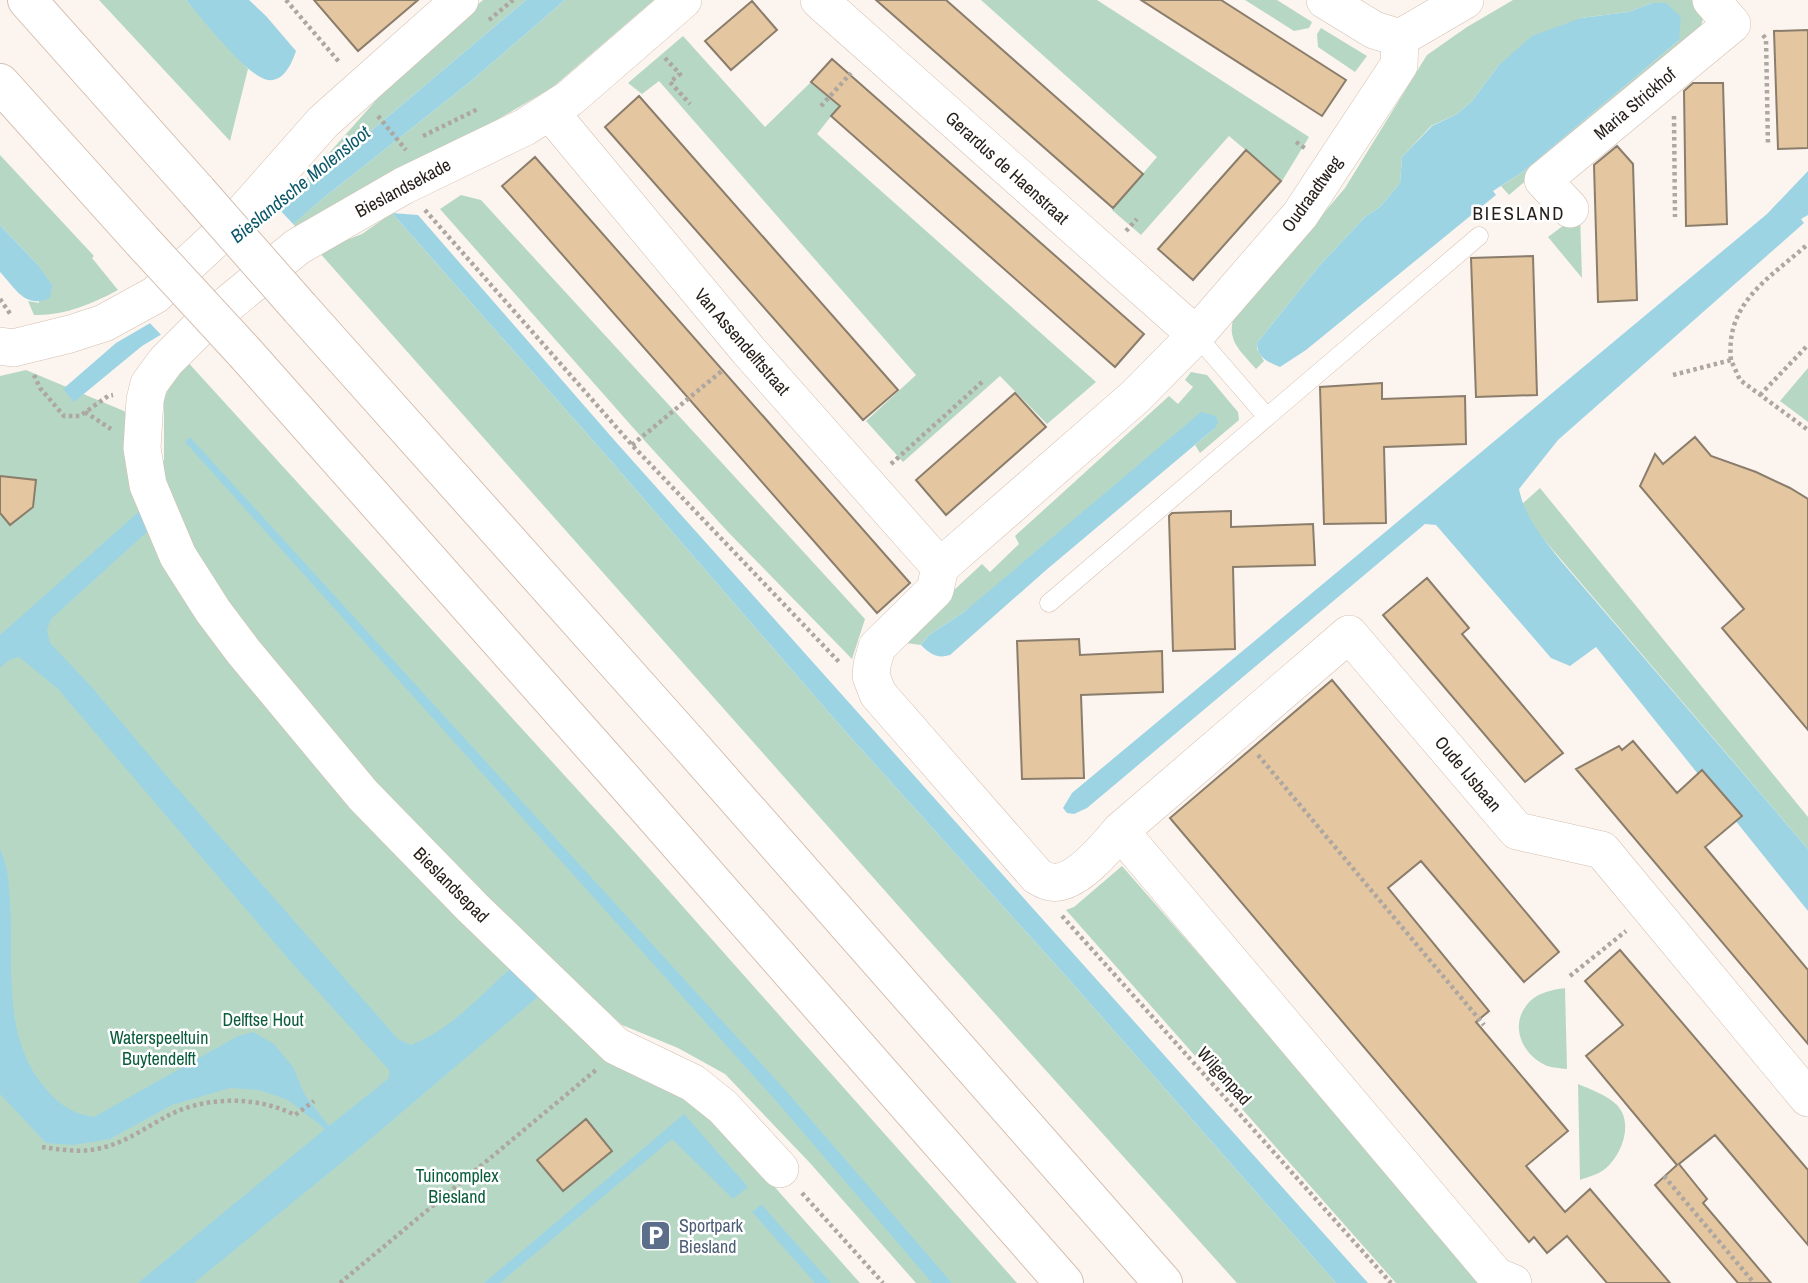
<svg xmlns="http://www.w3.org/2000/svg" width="1808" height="1283" font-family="'Archivo Narrow',sans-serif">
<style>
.green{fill:#b7d7c5}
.water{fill:#9dd4e4}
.pier{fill:#fcf4ee}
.building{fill:#e4c7a1;stroke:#8b7d6c;stroke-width:2}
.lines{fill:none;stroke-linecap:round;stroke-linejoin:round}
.service-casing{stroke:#d4bfb1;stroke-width:19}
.minor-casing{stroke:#d4bfb1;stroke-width:38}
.motorway-casing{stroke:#d4bfb1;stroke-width:40}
.path{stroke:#aea6a0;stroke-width:4.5;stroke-dasharray:3.5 3.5;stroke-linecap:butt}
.service{stroke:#fff;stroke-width:18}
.minor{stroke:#fff;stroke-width:37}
.motorway{stroke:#fff;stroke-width:38}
.motorway-bridge-casing{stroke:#d4bfb1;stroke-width:40;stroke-linecap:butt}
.motorway-bridge{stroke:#fff;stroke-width:38}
.labels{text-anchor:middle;stroke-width:5;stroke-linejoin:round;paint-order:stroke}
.street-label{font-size:18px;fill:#261f19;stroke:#fff}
.park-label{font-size:18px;fill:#0a5c3d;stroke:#fff}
.service-label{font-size:18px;fill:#4e5e75;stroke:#fff;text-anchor:start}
.water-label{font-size:19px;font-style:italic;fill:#0d596a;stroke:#fff}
.neighbourhood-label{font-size:19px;letter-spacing:2px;fill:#261f19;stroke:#fff}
</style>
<rect width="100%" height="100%" fill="#fcf4ee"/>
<path class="green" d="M99,0H186L248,69L230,141Z
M483,0H526L308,184L282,209L281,207L403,70Z
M565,0H654L553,87L228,278L321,200L470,82Z
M981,0H1097L1309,137L1282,181L1229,136L1141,235L1112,210L1157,157Z
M1245,0H1277L1312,22L1309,28L1294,31Z
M1513,0H1694L1703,19L1699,33L1509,195L1501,186L1524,171L1679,40L1652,3L1628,12L1581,18L1498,66L1472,101L1457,114L1431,126L1402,157L1400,183L1380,207L1365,217L1319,266L1257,343V349L1264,361L1256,369C1243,353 1227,342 1233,320L1345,188L1427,55L1467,27Z
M1321,28L1367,56L1355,72L1318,47L1317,34Z
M683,36L765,127L811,82L840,105L817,134L1096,382L1047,424L1000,376L903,462L866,421L916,375L659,81L642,94L628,83Z
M0,155L94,256L92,258L118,290C92,304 64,316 34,315L28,301L39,303L38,265L0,225Z
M461,195L481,200L865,619L852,659L728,532L644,440L440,209Z
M392,213L611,461L844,730L1065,975L1336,1283H1237L925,936L318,251L362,234Z
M1580,213L1582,278L1548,237Z
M184,358L638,856L1017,1283H916L810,1163L725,1074L678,1048L622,1025L546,955L641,1079L701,1104L860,1283H0V376L26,370L124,411L164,461V399L179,362Z
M1808,368V422L1780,401Z
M1191,372L1207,375L1238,412L1239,420L1200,453L1195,445L1215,428L964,612L929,635L921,645L898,642L982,564L990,572L1019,544L1015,536L1169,396L1178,404L1193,387L1185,380Z
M1540,488L1808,817V849L1535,529L1522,504Z
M1122,866L1486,1283H1396L1066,910L1074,907Z
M1565,988L1567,1069C1560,1068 1551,1068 1545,1065C1523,1055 1510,1027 1526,1006C1535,993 1551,990 1565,988Z
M1578,1084C1590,1089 1607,1095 1617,1105C1634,1123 1622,1155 1605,1169C1599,1174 1588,1177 1580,1180Z"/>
<path class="water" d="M186,0H249L266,16L296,51C292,63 284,82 268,80C248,78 201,17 186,0Z
M526,0H565L470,82L321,200L172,328L142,346L74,402L63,389L116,343L164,315L268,224L308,184Z
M1652,3H1666L1681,17L1679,40L1524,171L1493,191L1496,195L1306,350L1280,367C1268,362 1257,358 1257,343L1319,266L1365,217L1380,207L1400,183L1402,157L1432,126L1457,114L1472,101L1498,66L1532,36L1581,18L1628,12Z
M1808,171V215L1801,219L1804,223L1558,440L1519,489C1525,518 1543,538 1561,561L1808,849V911L1596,647L1570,666L1551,658L1436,525L1425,524L1087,808L1074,814L1067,813L1063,808L1072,793L1767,214Z
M392,213L418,215L615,441L1368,1283H1336L1065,975L844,730L611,461Z
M0,225L38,265L52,285L50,298C25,309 16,289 0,272Z
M1201,412L1216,416L1218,422L1215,428L1045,571L950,655C937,659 930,654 921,645L929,635L964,612Z
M190,437L787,1092L952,1283H932L777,1102L185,442Z
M143,508L148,531L51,619L47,630L50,643L90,685L171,781L398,1039L411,1045C450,1030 480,996 510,969L539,996L362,1146L194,1283H138L325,1129L288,1100L259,1090L230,1088L172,1105L110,1139L73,1145L46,1143L0,1094V849C8,866 9,883 10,902C14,965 1,1036 45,1088C59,1105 73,1114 94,1117L238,1036L253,1032L274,1044L293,1067L305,1095L329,1126L389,1078V1070L291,962L58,689L19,657L9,660L0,668V635Z
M684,1114L748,1187L733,1199L672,1139L500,1283H484Z
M761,1205H762L831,1283H815L752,1212Z"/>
<path class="pier" d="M278,208L295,226L174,330L163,337L148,321L162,312Z"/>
<path class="building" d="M314,0H418L358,51Z
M876,0H946L1143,174L1113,208Z
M1141,0H1221L1346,80L1322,116Z
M752,1L777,30L731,70L705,41Z
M1808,30V148L1778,149L1774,31Z
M832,59L1144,334L1115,367L831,116L840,106L811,82Z
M1693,83H1723L1727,224L1686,226L1684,91Z
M639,96L898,390L863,420L605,127Z
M1617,146L1633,164L1637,300L1598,302L1594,165Z
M1246,150L1281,181L1193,280L1158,249Z
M535,157L910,583L877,613L502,186Z
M1533,256L1537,395L1476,397L1471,258Z
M1382,383V399L1465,396L1466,444L1384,447L1386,523L1324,524L1320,387Z
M1015,393L1046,427L946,515L916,480Z
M1695,437L1711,456L1756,472L1790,488L1808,499V730L1722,628L1744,609L1640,486L1655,454L1663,464Z
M0,476L36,480L33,507L10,525L0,513Z
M1231,511V527L1313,524L1315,565L1233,567L1235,649L1173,651L1169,516L1172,513Z
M1427,578L1469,628L1462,634L1563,753L1525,782L1383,615Z
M1079,639L1080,655L1162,651L1163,692L1081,695L1084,778L1022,779L1017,641Z
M1332,680L1559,952L1524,982L1421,861L1388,888L1489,1011L1476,1022L1568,1131L1526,1166L1565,1212L1590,1189L1670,1283H1607L1567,1236L1547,1253L1534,1237L1529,1242L1170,818Z
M1633,741L1677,793L1702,770L1742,816L1705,847L1808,970V1044L1576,769L1619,746L1622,750Z
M1620,950L1808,1170V1245L1715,1135L1679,1164L1707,1199L1703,1203L1771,1283H1738L1655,1185L1677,1165L1586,1056L1623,1025L1585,981Z
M586,1119L612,1151L563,1191L537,1160Z"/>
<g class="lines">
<defs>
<path id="service" d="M1196,335L1267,417
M1049,603L1479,236"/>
<path id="minor" d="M683,0L570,98L525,127L403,186L297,247L199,328L166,361L149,384L145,400L142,448L148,485L178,556L213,611L243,651L363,795L473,908L616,1046L693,1083L723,1107L780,1169
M819,0L1196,335
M1325,0L1374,30L1400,38
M1400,38L1465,0
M550,112L748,350L940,567
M1570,209L1543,180L1732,24L1711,0
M0,346L13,348L70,334L104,323L155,295L240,216L323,122L460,0
M940,567L935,590L877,647L872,665L871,676L878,694L1037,876C1044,880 1050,884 1059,882C1081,878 1106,848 1120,831L1349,634L1517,831L1602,850L1808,1098
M940,567L1136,396L1196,335L1300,215L1399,65L1400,38
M1120,831L1496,1276L1513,1283"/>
<path id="motorway" d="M27,0L198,192
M0,83L142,241
M300,308L690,745L1163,1283
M247,355L617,773L1064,1283"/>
</defs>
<use href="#service" class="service-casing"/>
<use href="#minor" class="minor-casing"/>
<use href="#motorway" class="motorway-casing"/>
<path class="path" d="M286,0L340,63
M489,20L513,0
M1763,35L1766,39L1768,145
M665,58L680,74L670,82L690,104
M821,106L851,73
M378,116L406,150
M1674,116L1675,217
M423,136L478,109
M1296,142L1306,149
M425,210L632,445L840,663
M1126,231L1137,219
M0,299L11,315
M1731,360C1725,302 1770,278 1808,244
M34,375L40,388L64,416H80L108,396L113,395
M1673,375L1731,360L1740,380L1808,430
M1760,395L1808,345
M85,412L111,429
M632,445L723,370
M891,464L982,382
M1258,755L1484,1025
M1062,916L1391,1283
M1570,976L1626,931
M42,1147C63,1150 81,1153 101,1148C125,1143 148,1126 169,1115C207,1096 257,1096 295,1115L314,1101
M1664,1176L1754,1283
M802,1193L883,1283
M340,1283L596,1070"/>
<use href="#service" class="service"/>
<use href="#minor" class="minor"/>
<use href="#motorway" class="motorway"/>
<defs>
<path id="motorway-bridge" d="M198,192L300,308
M142,241L247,355"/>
</defs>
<use href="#motorway-bridge" class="motorway-bridge-casing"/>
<use href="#motorway-bridge" class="motorway-bridge"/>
</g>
<defs>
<symbol id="parking-square" viewBox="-11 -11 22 22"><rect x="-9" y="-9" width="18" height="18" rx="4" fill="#5c6f8a" stroke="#fff"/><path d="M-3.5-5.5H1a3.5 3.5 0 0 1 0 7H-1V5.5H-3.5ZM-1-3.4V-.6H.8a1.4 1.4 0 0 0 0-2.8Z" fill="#fff"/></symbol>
</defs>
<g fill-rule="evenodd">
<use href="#parking-square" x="638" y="1218" width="35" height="35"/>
</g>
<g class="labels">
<g class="street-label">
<text transform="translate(1635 104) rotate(-40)" y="6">Maria Strickhof</text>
<text transform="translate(1007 168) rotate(42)" y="6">Gerardus de Haenstraat</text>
<text transform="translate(403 188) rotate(-28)" y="6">Bieslandsekade</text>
<text transform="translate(1312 194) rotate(-54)" y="6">Oudraadtweg</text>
<text transform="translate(742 342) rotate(49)" y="6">Van Assendelftstraat</text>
<text transform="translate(1468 774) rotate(50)" y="6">Oude IJsbaan</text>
<text transform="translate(451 885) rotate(45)" y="6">Bieslandsepad</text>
<text transform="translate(1224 1076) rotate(48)" y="6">Wilgenpad</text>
</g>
<g class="park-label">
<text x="263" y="1026">Delftse Hout</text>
<text x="159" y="1044">Waterspeeltuin<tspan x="159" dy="21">Buytendelft</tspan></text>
<text x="457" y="1182">Tuincomplex<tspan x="457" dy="21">Biesland</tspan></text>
</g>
<g class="service-label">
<text x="679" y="1232">Sportpark<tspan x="679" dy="21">Biesland</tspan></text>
</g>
<g class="water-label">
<text transform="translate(300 184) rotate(-39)" y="7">Bieslandsche Molensloot</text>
</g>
<g class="neighbourhood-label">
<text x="1519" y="220">BIESLAND</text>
</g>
</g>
</svg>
